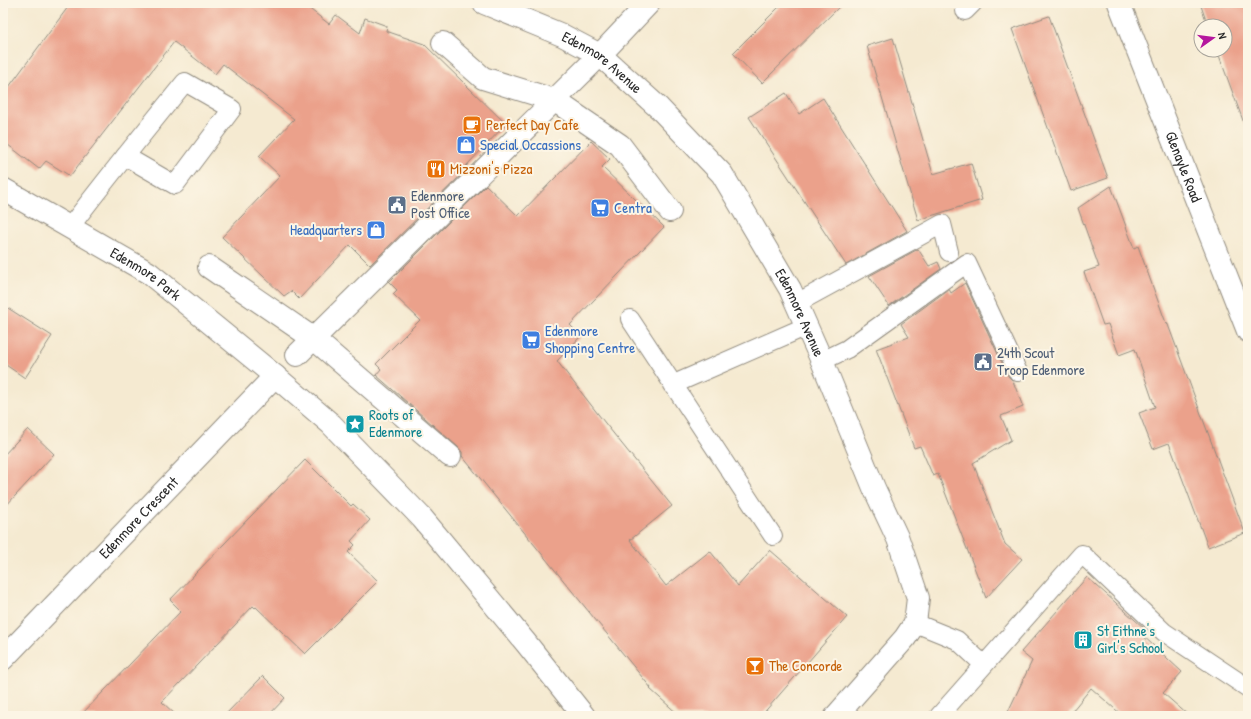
<svg xmlns="http://www.w3.org/2000/svg" width="1251" height="719" font-family="'Patrick Hand',sans-serif">
<style>
.building{fill:#eba18b}
.lines{fill:none;stroke-linecap:round;stroke-linejoin:round}
.lane-casing{stroke:#908a7e;stroke-width:20}
.street-casing{stroke:#908a7e;stroke-width:24}
.lane{stroke:#fff;stroke-width:18}
.street{stroke:#fff;stroke-width:22}
.labels{text-anchor:middle;stroke-width:4;stroke-linejoin:round;paint-order:stroke}
.street-label{font-size:15px;fill:#2b2b2b;stroke:#fcf5e5}
.food-label{font-size:15px;fill:#c56008;stroke:#fcf5e5;text-anchor:start}
.shop-label{font-size:15px;fill:#366cbe;stroke:#fcf5e5;text-anchor:start}
.service-label{font-size:15px;fill:#4e5e75;stroke:#fcf5e5;text-anchor:start}
.culture-label{font-size:15px;fill:#0d838f;stroke:#fcf5e5;text-anchor:start}
</style>
<rect width="100%" height="100%" fill="#fcf5e5"/>
<filter id="ink" filterUnits="userSpaceOnUse"><feTurbulence type="fractalNoise" baseFrequency=".025" numOctaves="2"/><feDisplacementMap in="SourceGraphic" scale="8" xChannelSelector="R" yChannelSelector="G"/><feConvolveMatrix kernelMatrix="1 2 1 2 8 2 1 2 1" color-interpolation-filters="sRGB"/></filter>
<filter id="wash" filterUnits="userSpaceOnUse"><feTurbulence type="fractalNoise" baseFrequency=".012" numOctaves="4" result="noise"/><feDisplacementMap in="SourceGraphic" scale="16" xChannelSelector="R" yChannelSelector="G"/><feGaussianBlur stdDeviation="0.9" result="paint"/><feColorMatrix in="noise" values="0 0 0 0 0 0 0 0 0 0 0 0 0 0 0 0 0 1.4 0 .05"/><feComposite in="paint" operator="in"/></filter>
<g filter="url(#wash)">
<rect width="100%" height="100%" fill="#f5ead1"/>
<g id="blocks">
<path class="building" d="M71,3H302L329,24L336,15L360,33L365,18L387,26L386,31L424,44L506,124L466,166L468,168L370,265L350,245L299,299L291,291L284,296L222,237L280,176L259,156L294,119L223,64L215,74L174,42L70,176L46,161L39,169L3,141V95Z
M783,3H843L762,83L733,53Z
M1200,3H1248V126H1245L1217,50H1225V26H1208Z
M1049,16L1108,178L1071,191L1012,29Z
M893,38L933,174L971,163L982,200L918,220L867,46Z
M786,93L799,114L823,98L907,231L846,265L749,117Z
M591,141L610,159L602,167L664,227L570,325L581,336L557,361L605,423L672,506L630,540L666,586L710,551L738,586L770,550L847,617L761,716H680L650,689L651,688L462,456V452L458,447L376,375L381,369L376,364L420,320L393,294L397,290L389,282L486,185L518,216Z
M1111,186L1134,248L1138,246L1166,323L1167,322L1245,533L1208,547L1169,443L1153,449L1139,413L1155,407L1135,349L1119,355L1108,324L1103,325L1084,272L1099,267L1078,208Z
M918,249L929,266L938,262L941,269L889,306L869,276Z
M965,283L1008,376L1013,381L1023,407L1001,416L1011,440L973,463L1005,544L1022,559L986,598L938,474L933,476L920,446L914,448L876,349L909,337L901,324L949,289L951,293Z
M3,305L52,336L25,378L3,363Z
M28,429L54,454L3,509V456Z
M305,460L351,506L353,504L370,520L351,541L355,545L348,552L378,581L305,654L256,607L255,608L253,606L162,702L177,716H80L181,611L170,600Z
M1087,577L1144,628L1140,633L1182,672L1163,693L1189,716H1123L1091,688L1068,716H1006L1032,661L1021,652Z
M263,676L285,698L268,716H224Z"/>
</g>
</g>
<g filter="url(#ink)">
<use href="#blocks" fill-opacity="0" stroke="#908a7e" stroke-width="1"/>
<g class="lines">
<defs>
<path id="lane" d="M965,11L973,3
M70,227C107,178 146,130 185,82L232,109L175,185L125,156
M797,303L942,224L949,252
M630,319L773,536
M822,361L847,349L967,263L1018,372
M672,385L807,326
M915,623L957,640L984,665
M939,716L1082,554L1164,632L1248,688"/>
<g id="street">
<path id="s1" d="M484,3L562,35L600,55L659,108L722,174L790,289L822,361L874,488L898,539L918,598L915,623L905,638L836,716"/>
<path id="s2" d="M1119,3L1248,331"/>
<path d="M443,43L483,78L554,100L620,145L670,211"/>
<path id="s3" d="M3,189L149,273L275,376L331,424L422,518L526,643L584,716"/>
<path d="M209,267L314,339L450,456"/>
<path d="M297,355L600,55L649,3"/>
<path id="s4" d="M3,659L275,376"/>
</g>
</defs>
<use href="#lane" class="lane-casing"/>
<use href="#street" class="street-casing"/>
<use href="#lane" class="lane"/>
<use href="#street" class="street"/>
</g>
</g>
<defs>
<symbol id="cafe-square" viewBox="-11 -11 22 22"><rect x="-9" y="-9" width="18" height="18" rx="4" fill="#e8710a" stroke="#fcf5e5"/><path d="M-5.5-4.5H6V0H3Q3 3.5 0 3.5H-2.5Q-5.5 3.5-5.5 0ZM3-3.2v2h1.7v-2ZM-6 4.5H4V6H-6Z" fill="#fff"/></symbol>
<symbol id="shop-square" viewBox="-11 -11 22 22"><rect x="-9" y="-9" width="18" height="18" rx="4" fill="#3f7fe0" stroke="#fcf5e5"/><path d="M-5-2.5h2.3a2.7 3.5 0 0 1 5.4 0H5L5.5 6h-11ZM-1.5-2.5h3a1.5 2.3 0 0 0-3 0Z" fill="#fff"/></symbol>
<symbol id="restaurant-square" viewBox="-11 -11 22 22"><rect x="-9" y="-9" width="18" height="18" rx="4" fill="#e8710a" stroke="#fcf5e5"/><path d="M-5-6h1v4h1v-4h1v4h1v-4h1v5L-1.5 .5V6h-2V.5L-5-1ZM5-6V6H3V1.5H1.5Q1.5-4 5-6Z" fill="#fff"/></symbol>
<symbol id="civic-square" viewBox="-11 -11 22 22"><rect x="-9" y="-9" width="18" height="18" rx="4" fill="#5c6f8a" stroke="#fcf5e5"/><path d="M-.6-6.5H3V-4.5H.6V-3L4-1V1h2V6H-6V1h2V-1L-.6-3ZM-1.2 2.5V6h2.4V2.5Z" fill="#fff"/></symbol>
<symbol id="supermarket-square" viewBox="-11 -11 22 22"><rect x="-9" y="-9" width="18" height="18" rx="4" fill="#3f7fe0" stroke="#fcf5e5"/><path d="M-6-5.5h2.5l.6 2H6L4.5 2H-2.5L-4.4-4H-6ZM-1.5 3.2a1.3 1.3 0 1 0 .1 0ZM3 3.2a1.3 1.3 0 1 0 .1 0Z" fill="#fff"/></symbol>
<symbol id="sight-square" viewBox="-11 -11 22 22"><rect x="-9" y="-9" width="18" height="18" rx="4" fill="#0f9aa8" stroke="#fcf5e5"/><path d="M0-6L1.8-2.2L6-1.7L2.9 1.2L3.7 5.4L0 3.3L-3.7 5.4L-2.9 1.2L-6-1.7L-1.8-2.2Z" fill="#fff"/></symbol>
<symbol id="building-square" viewBox="-11 -11 22 22"><rect x="-9" y="-9" width="18" height="18" rx="4" fill="#0f9aa8" stroke="#fcf5e5"/><path d="M-4-6H4V6H1V3H-1V6H-4ZM-2.5-4.3h1.7v1.8h-1.7ZM.8-4.3h1.7v1.8H.8ZM-2.5-1h1.7V.8h-1.7ZM.8-1h1.7V.8H.8Z" fill="#fff"/></symbol>
<symbol id="bar-square" viewBox="-11 -11 22 22"><rect x="-9" y="-9" width="18" height="18" rx="4" fill="#e8710a" stroke="#fcf5e5"/><path d="M-6-5H6L.8 .8V4.5H3.5V6h-7V4.5H-.8V.8Z" fill="#fff"/></symbol>
</defs>
<g fill-rule="evenodd">
<use href="#cafe-square" x="461" y="114" width="22" height="22"/>
<use href="#shop-square" x="455" y="134" width="22" height="22"/>
<use href="#restaurant-square" x="425" y="158" width="22" height="22"/>
<use href="#civic-square" x="386" y="194" width="22" height="22"/>
<use href="#supermarket-square" x="589" y="197" width="22" height="22"/>
<use href="#shop-square" x="365" y="219" width="22" height="22"/>
<use href="#supermarket-square" x="520" y="329" width="22" height="22"/>
<use href="#civic-square" x="972" y="351" width="22" height="22"/>
<use href="#sight-square" x="344" y="413" width="22" height="22"/>
<use href="#building-square" x="1072" y="629" width="22" height="22"/>
<use href="#bar-square" x="744" y="655" width="22" height="22"/>
</g>
<g class="labels">
<g class="street-label">
<text dy="5" stroke="none"><textPath href="#s1" startOffset="133">Edenmore Avenue</textPath></text>
<text dy="5" stroke="none"><textPath href="#s2" startOffset="176">Glenayle Road</textPath></text>
<text dy="5" stroke="none"><textPath href="#s3" startOffset="166">Edenmore Park</textPath></text>
<text dy="5" stroke="none"><textPath href="#s1" startOffset="457">Edenmore Avenue</textPath></text>
<text dy="5" stroke="none"><textPath href="#s4" startOffset="196">Edenmore Crescent</textPath></text>
</g>
<g class="food-label">
<text x="486" y="130">Perfect Day Cafe</text>
<text x="450" y="174">Mizzoni's Pizza</text>
<text x="769" y="671">The Concorde</text>
</g>
<g class="shop-label">
<text x="480" y="150">Special Occassions</text>
<text x="614" y="213">Centra</text>
<text x="362" y="235" text-anchor="end">Headquarters</text>
<text x="545" y="336">Edenmore<tspan x="545" dy="17">Shopping Centre</tspan></text>
</g>
<g class="service-label">
<text x="411" y="201">Edenmore<tspan x="411" dy="17">Post Office</tspan></text>
<text x="997" y="358">24th Scout<tspan x="997" dy="17">Troop Edenmore</tspan></text>
</g>
<g class="culture-label">
<text x="369" y="420">Roots of<tspan x="369" dy="17">Edenmore</tspan></text>
<text x="1097" y="636">St Eithne's<tspan x="1097" dy="17">Girl's School</tspan></text>
</g>
</g>
<rect width="1251" height="719" fill="none" stroke="#fcf5e5" stroke-width="16"/>
<g transform="translate(1213 38) rotate(76)"><circle r="19" fill="#fcf5e5" stroke="#a8a49b"/>
<path d="M0-3L7 15L0 10L-7 15Z" fill="#b5179e"/>
<text y="-6" font-size="11" font-weight="bold" text-anchor="middle" fill="#2b2b2b">N</text>
</g>
</svg>
